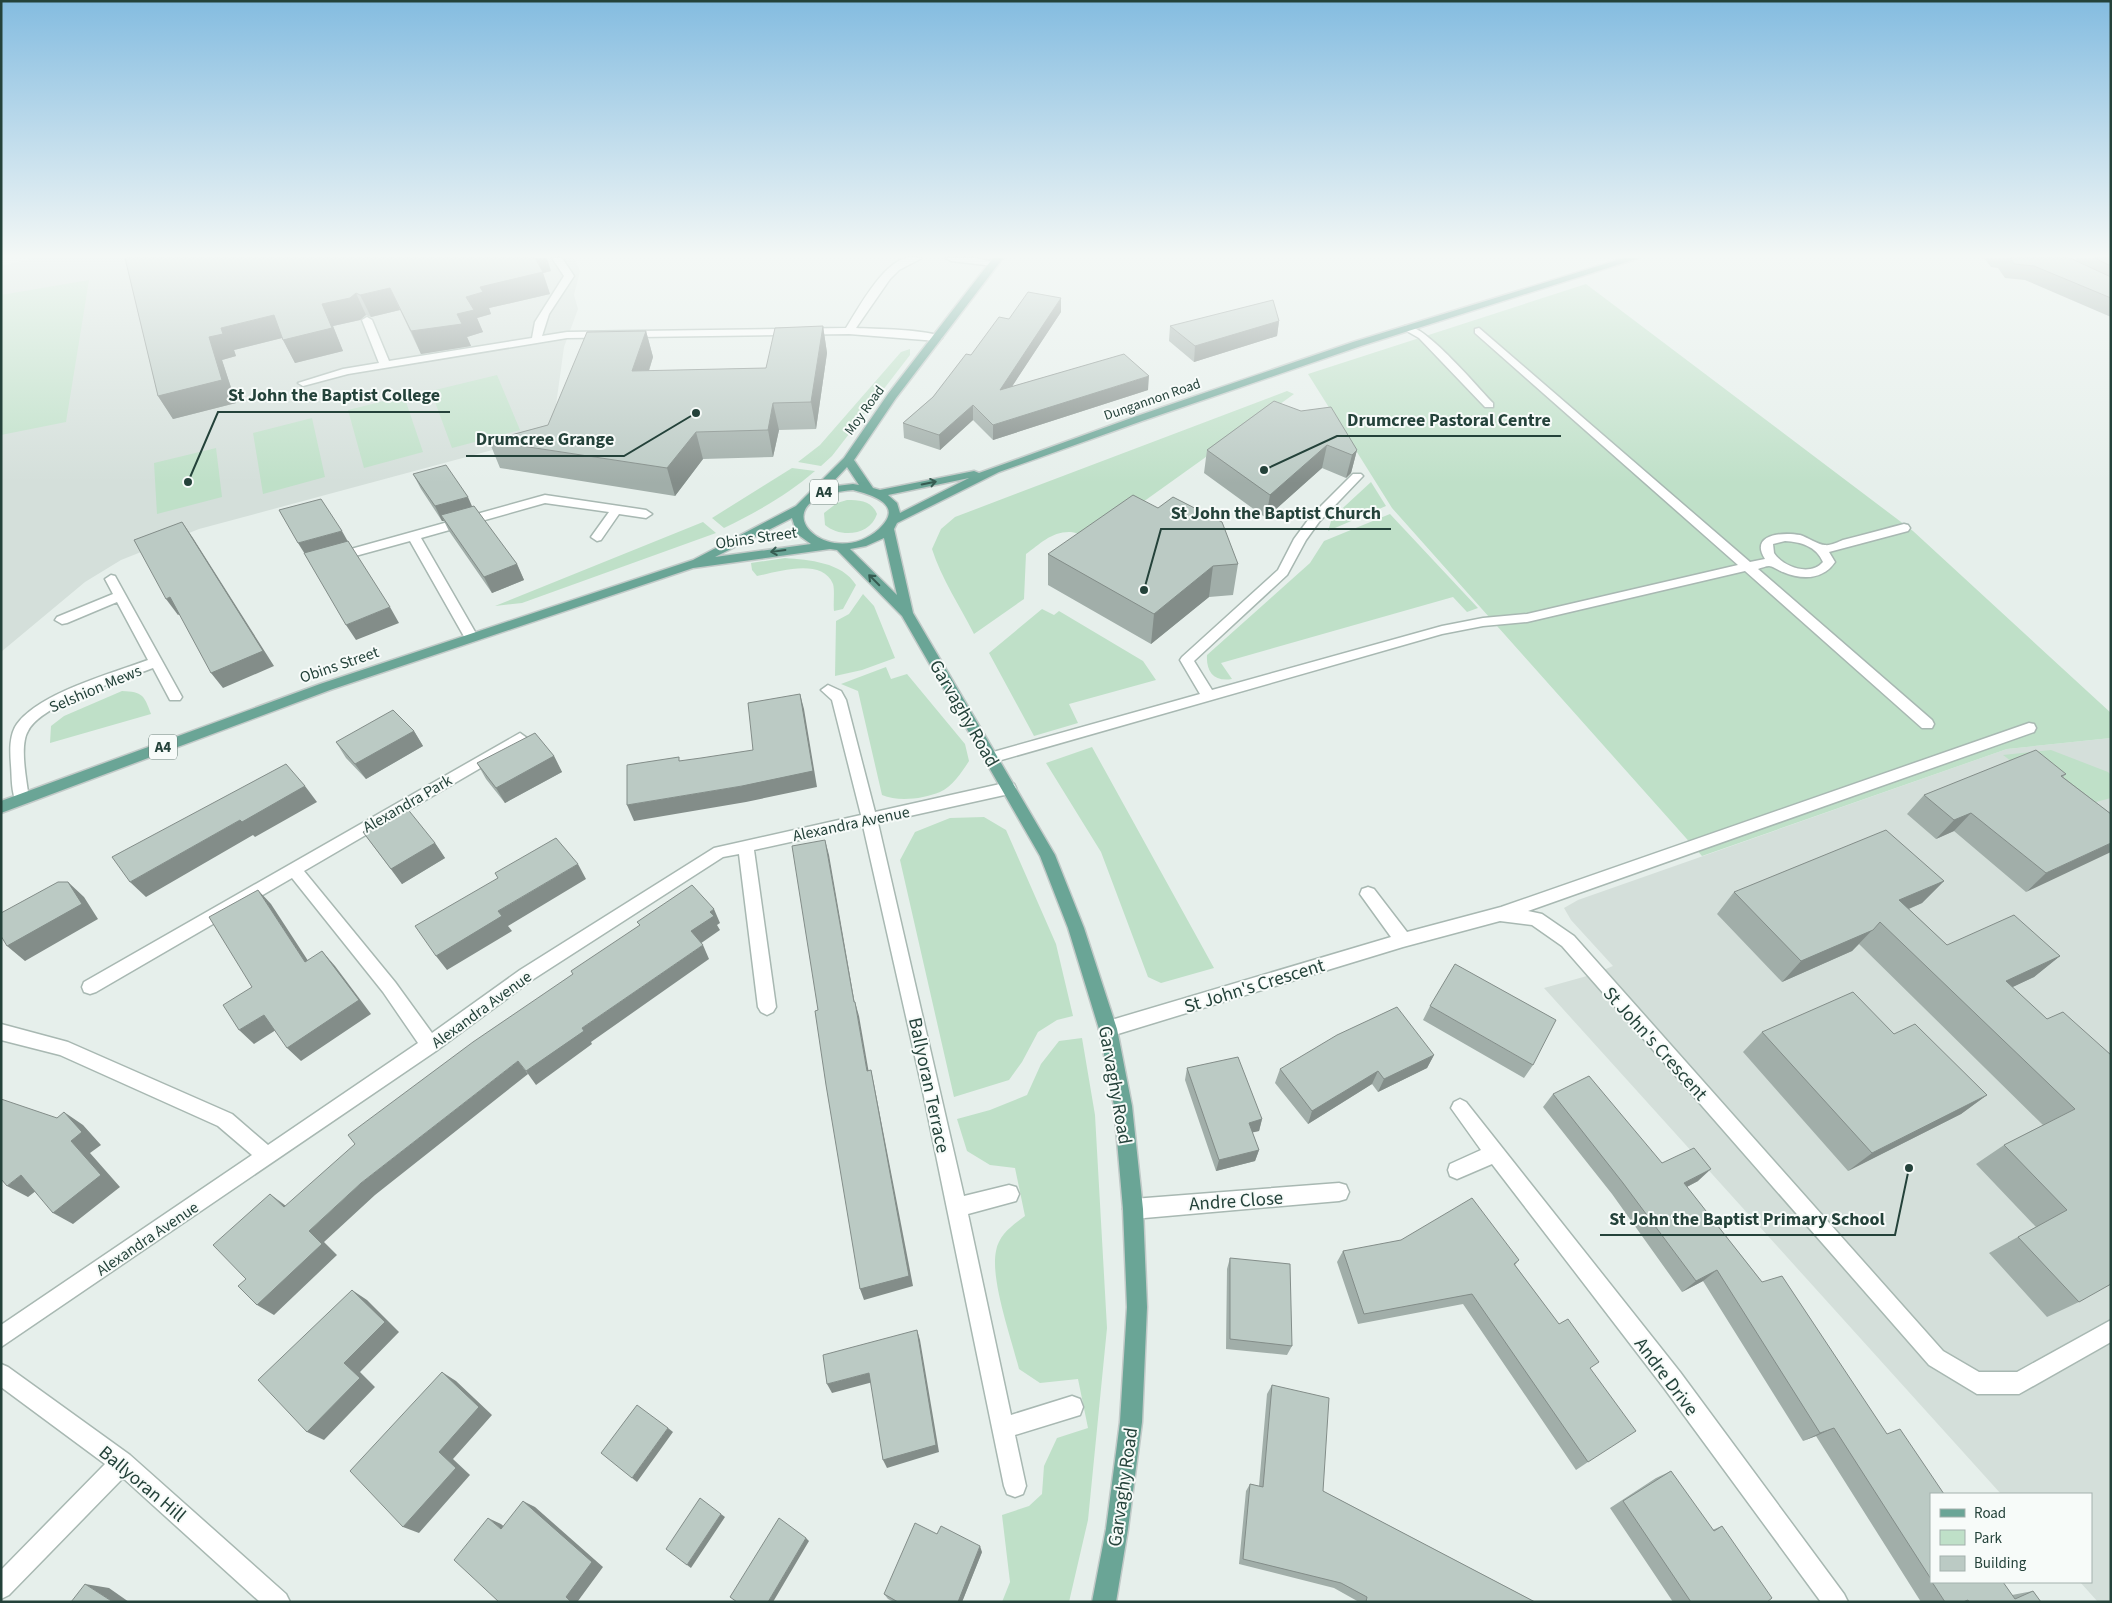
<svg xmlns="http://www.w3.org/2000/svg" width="2112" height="1603" font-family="'Source Sans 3',sans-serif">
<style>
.built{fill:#d4dfda}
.green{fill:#bfe0c8}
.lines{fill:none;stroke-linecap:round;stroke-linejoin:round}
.minor-casing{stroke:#a8b8b2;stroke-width:3}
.major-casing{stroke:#c2cac8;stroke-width:3}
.minor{fill:#fff;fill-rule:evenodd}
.major{fill:#6aa596;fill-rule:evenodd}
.wall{fill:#a1aea9}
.shaded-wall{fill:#838d89}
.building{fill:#bbcac4;stroke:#838d89}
.oneway{stroke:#365b51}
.labels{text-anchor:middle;stroke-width:4;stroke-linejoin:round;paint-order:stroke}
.far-street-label{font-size:14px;fill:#24423a;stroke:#f7fbf9}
.shield{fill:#f7fbf9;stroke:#637a73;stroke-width:1}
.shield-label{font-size:15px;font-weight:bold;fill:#24423a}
.street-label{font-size:16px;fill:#24423a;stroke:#f7fbf9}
.near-street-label{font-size:19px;fill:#24423a;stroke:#f7fbf9}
.leader{fill:none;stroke:#24423a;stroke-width:2}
.callout-dot{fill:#24423a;stroke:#f7fbf9;stroke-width:2}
.callout-label{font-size:18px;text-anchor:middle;font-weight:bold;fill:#24423a;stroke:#f7fbf9;stroke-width:4;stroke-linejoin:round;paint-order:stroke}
</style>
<rect width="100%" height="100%" fill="#e6efeb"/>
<path class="built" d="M33,258H574L580,271L574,295L578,309L564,347L552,434L199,529L121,560L85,582L1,652V266Z
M2111,738V1602H2098L2080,1582H2091V1494H2001L1544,988L1594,974L1613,966L1571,920L1564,908L1578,900L2007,749Z"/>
<path class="green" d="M89,280L66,422L1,435V295Z
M1586,284L1913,531L2111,713V738L2007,749L1702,856L1392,508L1308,374Z
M910,349V355L832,456L821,466L798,462L820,445L901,352Z
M497,375L520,430L452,448L431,391Z
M1287,391L1294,394L1094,537C1084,537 1079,533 1071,532C1052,531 1040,544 1026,554L1024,599L974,634C960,606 941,578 932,549L941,529L955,517Z
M404,396L423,452L364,468L348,410Z
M312,418L325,477L263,494L253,433Z
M216,448L222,497L157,514L154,463Z
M792,468L815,471C787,495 757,512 724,528L712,518Z
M1371,482L1386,506L1328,531L1332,518Z
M847,500C860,500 872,501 877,514C870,536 840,538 825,525L824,513L837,503Z
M1390,514L1478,608L1467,612L1453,597L1221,663L1232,679C1214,682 1206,672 1207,655L1310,563L1324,541Z
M703,522L716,533L522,603L495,606Z
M785,558C809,560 842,562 856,585L843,609L834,611C833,604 835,591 833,584C822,557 777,572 757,576L752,570L751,563Z
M863,594L874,606L895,658L862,670L835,676L836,621L849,614Z
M1042,609L1054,615L1059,611L1143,661L1156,680L1069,704L1078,723L1034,736L989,653Z
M886,667L891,679L907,674L965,744L969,761C962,772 952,787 940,792C923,799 898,802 882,795L858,691L841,684Z
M122,691C143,692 144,695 151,714L50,743L51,726L64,716Z
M1092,747L1214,968L1161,983L1148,977L1101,852L1046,763Z
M2051,750L2108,772L2111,775V798L2073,808L2003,755Z
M984,817L1006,830L1056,944L1073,1016L1057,1020L1038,1032L1022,1062L1009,1080L954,1097L900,860L915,832L950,818Z
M1082,1038L1095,1115L1107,1328L1088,1520L1069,1602H1002L1010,1582L1002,1515L1029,1506L1042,1494L1044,1466L1057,1438L1088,1428L1078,1379L1040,1383L1019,1369C1012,1340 990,1280 996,1251C999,1234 1013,1225 1025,1216L1015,1168L990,1165L967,1151L957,1119L990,1110L1027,1095L1041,1064L1059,1041Z"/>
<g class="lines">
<defs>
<path id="minor" d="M552,258H562L574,276L549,314L542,336L567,332L846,328C858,309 882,264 906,258C911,257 917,258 922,258L899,270L890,279L856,328C872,329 932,329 942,338L937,341L849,334L567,338L348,374L303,386L298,383L343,369L379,363L362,320L367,317L372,320L389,361L532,338L535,322L564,276Z
M946,258H975L999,263L994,266L951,261Z
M1405,326C1423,322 1478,388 1493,403V407H1485L1419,338L1405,330Z
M1479,328L1750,562L1765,559C1749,534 1783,532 1800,535C1807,537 1818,545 1825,545C1830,546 1838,542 1843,540C1864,535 1884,529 1904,524L1908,525L1910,528L1908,531L1829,552L1835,562C1823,580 1802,580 1783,572C1779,571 1773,566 1769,566C1766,566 1761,568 1758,569L1932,720L1934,724L1932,728H1922L1745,571L1527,622L1483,626L1442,634L991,763L986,762L984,758L986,754L1200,694L1180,660L1182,657L1278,570L1294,539L1311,516L1353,474H1361L1363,476L1319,522L1306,540L1287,575L1194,661L1212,690L1442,626L1483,618L1527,614L1738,565L1475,333V329ZM1785,541C1801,542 1816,546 1823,562C1810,577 1783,567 1774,553L1773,544Z
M545,495L646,510L652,514L646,518L619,514L601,540L597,541L591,537L609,512L545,503L421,538L478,637L476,640H466L410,541L337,561L331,557L333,554Z
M111,575L115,576L182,697L180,700H170L153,668C124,679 41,704 28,731C19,746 27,782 29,799L27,803H17C11,793 12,777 11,765C10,752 9,735 17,724C39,693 113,673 148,660L117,602L67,623L62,624L55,620L57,617L113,594L105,579Z
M828,685L841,691L846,700L875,812L1009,782L1014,784L1016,788L1014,792L1009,794L878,823L964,1196L1009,1185L1016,1187L1019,1194L1016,1201L968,1214L1011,1415L1072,1396L1080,1399L1083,1407L1080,1415L1015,1435L1026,1486L1023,1494L1015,1497L1007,1494L1004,1486L923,1092L863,826L754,850L776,1007L773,1012L767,1015L761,1012L758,1007L739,854L723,857L532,980L436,1051L1,1347V1325L252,1155L218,1126L60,1055L1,1040V1024L68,1042L232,1114L268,1145L418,1043L383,992L292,878L96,992L90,994L84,992L82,987L84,982L520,733L527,738L525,742L304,871L395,982L432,1033L520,970L714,848L861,815L832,700L821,690Z
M2029,723L2034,724L2036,728L2034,732L1528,911L1542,914L1574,936L1943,1351L1979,1372H2017L2111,1320V1342L2019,1394H1977L1929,1365L1562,946L1532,925L1500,921L1403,947L1108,1037L1102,1034L1099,1029L1102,1024L1108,1021L1391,937L1360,894L1362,889L1368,887L1374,889L1407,932L1501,907Z
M1460,1099L1466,1102L1680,1372L1844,1594L1848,1602H1821L1664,1388L1492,1164L1457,1179L1450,1176L1448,1170L1450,1164L1481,1150L1451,1108L1454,1102Z
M1339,1183L1346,1185L1349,1192L1346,1199L1339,1201L1133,1219L1126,1216L1123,1209L1126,1202L1133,1199Z
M1,1364L8,1367L130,1455L286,1594L290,1602H260L123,1478L9,1595L1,1599V1570L105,1464L1,1387Z"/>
<path id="major" d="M993,258H1003L896,398L854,460L873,488L880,490L974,471L979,473L1134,417L1353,342L1624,258H1639L1361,346L1142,421L999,472L897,523L894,529L913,613L1055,855L1084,928L1117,1029L1132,1106L1143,1209L1147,1307L1142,1422L1128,1529L1116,1602H1092L1106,1529L1120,1422L1127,1307L1123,1209L1114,1106L1099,1029L1068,928L1040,856L902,616L837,550L830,549L693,568L330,690L1,813V801L320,684L693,560L796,506L844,458L888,394ZM847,467L859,485L853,484L828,487ZM969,478L900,513L897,503L888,495ZM853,490C873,495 905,505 879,529C827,575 753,498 853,490ZM792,518L797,534L811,544L715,557ZM884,538L897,595L850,549L866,546Z"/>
</defs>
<use href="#minor" class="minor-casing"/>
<use href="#major" class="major-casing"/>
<use href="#minor" class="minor"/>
<use href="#major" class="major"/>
</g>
<path class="wall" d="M125,258L551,271L543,273L550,294L489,308L491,314L477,318L483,332L467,337L471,346L421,354L400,310L371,317L366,315L360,320L333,326L343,351L295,363L282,338L234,350L236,356L222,360L236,403L173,419L158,396Z
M1984,258H2070L2076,260L2077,259L2076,258H2111V317L2025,280L2005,278L1998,268L1991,267Z
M1061,312L1012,386L1148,390L993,440L973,420L940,450L904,438L903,423L933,397L971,355L1009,319Z
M1279,321L1277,336L1194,362L1169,341L1170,326Z
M823,326L827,353L816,429L779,430L773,457L703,459L675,496L500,468L489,441L548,425L646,331L653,357L649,371L766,368Z
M1274,401L1357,450L1351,473L1346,478L1322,468L1266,518L1204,473L1207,450Z
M413,474L472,507L517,564L524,580L492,593L449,531L444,521H442L421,489Z
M1048,554L1238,564L1233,595L1209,597L1151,644L1048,585Z
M414,731L423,746L366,779L346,758L336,742Z
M554,756L562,772L505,803L486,779L477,763Z
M2066,774L2063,777L2111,814L2026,892L1954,831L1936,839L1907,814L1924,795Z
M363,832L435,843L445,858L402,884Z
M1944,881L1922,903L1909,909L1947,945L2060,956L2034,977L2012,987L2047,1019L2111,1055L2079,1302L2047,1317L1989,1253L2036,1227L1976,1164L2004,1145L2043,1125L1859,944L1852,951L1782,982L1717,914L1734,892Z
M1430,1006L1533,1065L1524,1078L1423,1020Z
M1762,1032L1894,1034L1987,1095L1961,1114L1848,1171L1743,1052Z
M1434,1055L1427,1068L1378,1092L1372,1084L1308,1124L1275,1083L1280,1069Z
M1187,1068L1262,1119L1259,1131L1252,1132L1259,1150L1255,1161L1216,1171L1185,1080Z
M1553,1094L1662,1163L1698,1181L1687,1187L1762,1282L1887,1434L1931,1494V1582H2003L2012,1595L2033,1591L2041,1602H1921L1816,1436L1803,1441L1703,1281L1682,1292L1612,1194L1543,1107Z
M1343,1251L1519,1260L1515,1265L1591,1369L1588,1462L1576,1470L1463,1304L1358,1324L1337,1262Z
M1230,1258L1292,1346L1287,1355L1226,1349L1227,1269Z
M1272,1385L1323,1491L1535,1602H1359L1334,1588L1239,1564L1246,1491L1250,1484L1259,1486L1267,1394Z
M1671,1471L1712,1530L1722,1526L1767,1602H1673L1610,1508L1656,1478Z
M982,1552L962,1602H894L888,1599L884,1594Z"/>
<path class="shaded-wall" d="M534,258H547L551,271L543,273L550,294L489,308L491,314L477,318L483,332L467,337L471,346L421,354L411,331L466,297L480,287Z
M390,288L400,310L371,317L360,295Z
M356,293L366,315L360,320L333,326L343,351L295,363L283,340L322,304Z
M1061,298V312L1000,405V390Z
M274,315L286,337L234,350L236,356L222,360L236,403L173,419L158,396L209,337L221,328Z
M1279,321L1277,336L1194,362L1195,346Z
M823,326L827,353L816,429L811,402Z
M646,331L653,357L640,398L632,371Z
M1149,376L1148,390L993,440V425Z
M773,403L779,430L773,457L768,430Z
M973,405V420L940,450L939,435Z
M696,432L703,459L675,496L667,468Z
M1327,445L1322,468L1266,518L1270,495Z
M1357,450L1351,473L1346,478L1352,455Z
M468,497L475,513L441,515L444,521H442L435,506Z
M182,522L193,538L274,666L223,688L211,673Z
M342,531L351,547L308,559L298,543Z
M517,564L524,580L492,593L484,577Z
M1213,566L1209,597L1151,644L1154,614Z
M170,597L182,613L178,615L166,599Z
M390,607L399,623L356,640L346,625Z
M800,694L804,709L817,787L746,802L634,821L627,805L742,786Z
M414,731L423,746L366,779L355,764Z
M554,756L562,772L505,803L496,788Z
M305,786L317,802L255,837L253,835L146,897L130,882L240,820Z
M1971,813L1954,831L1936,839L1954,820Z
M825,840L829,855L857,1016L854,1002Z
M435,843L445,858L402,884L391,869Z
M2111,843V852L2026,892L2046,873Z
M578,864L586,879L508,926L512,931L447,970L436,956L498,911Z
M1944,881L1922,903L1878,922L1899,900Z
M68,882L84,897L98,919L25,961L7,946Z
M258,890L271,904L318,976L305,962Z
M714,909L720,923L717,925L720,930L697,946L691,931L710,912Z
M1880,922L1852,951L1782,982L1801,961Z
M703,945L709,959L591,1042L592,1044L536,1085L526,1071L582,1028Z
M322,951L335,966L371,1014L301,1061L287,1048Z
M2060,956L2034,977L1981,1002L2006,981Z
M855,1002L859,1016L871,1085L867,1071Z
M264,1015L279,1028L254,1044L239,1030Z
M1434,1055L1427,1068L1378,1092L1384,1079Z
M518,1061L528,1074L375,1195L324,1242L337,1255L274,1315L257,1305L309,1231L361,1183Z
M871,1070L874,1084L913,1286L864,1300L860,1289Z
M1378,1071L1372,1084L1308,1124L1312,1111Z
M1987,1095L1961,1114L1848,1171L1872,1153Z
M64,1112L83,1125L101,1145L90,1153L120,1187L73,1224L53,1213L71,1141Z
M1262,1119L1259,1131L1246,1134L1249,1123Z
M1259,1150L1255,1161L1216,1171L1219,1160Z
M1711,1169L1698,1181L1671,1195L1684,1183Z
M21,1175L41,1187L28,1197L7,1186Z
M270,1194L286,1206L284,1207Z
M1717,1270L1703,1281L1682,1292L1696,1281Z
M352,1290L367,1300L399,1332L360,1372L375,1387L324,1440L307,1432L344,1363Z
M917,1330L920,1340L939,1452L887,1468L883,1460Z
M442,1372L456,1381L492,1415L453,1459L470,1475L419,1533L403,1527L439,1452Z
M869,1373L873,1382L832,1393L827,1384Z
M668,1428L673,1432L637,1482L632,1478Z
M1834,1428L1816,1436L1803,1441L1820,1433Z
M523,1501L535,1507L603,1567L578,1601V1602H571L566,1597Z
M721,1514L725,1517L691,1568L687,1565Z
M488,1518L501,1524L514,1535L501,1529Z
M806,1538L809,1541L773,1602H768Z
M980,1546L982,1552L962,1602H958Z
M85,1584L109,1588L129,1602H113Z"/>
<path class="building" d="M125,258H535L543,272L480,287L483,292L466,297L474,310L457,314L462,324L411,331L390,288L360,295L356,293L350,298L322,304L332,328L283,340L274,315L221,328L223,334L209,337L222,380L158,396Z
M2010,258H2070L2111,277V298L2034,266L2014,264Z
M2094,258H2111V266Z
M1028,292L1061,298L1000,390L1124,354L1149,376L993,425L973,405L939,435L903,423L933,397L966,354L971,355L999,317L1009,319Z
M1273,300L1279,321L1195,346L1170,326Z
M823,326L811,402L773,403L768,430L696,432L667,468L489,441L548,425L587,332L646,331L632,371L766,368L775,328Z
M1274,401L1301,411L1331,407L1357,450L1352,455L1327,445L1270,495L1207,450Z
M446,465L468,497L435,506L413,474Z
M1133,495L1158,508L1173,497L1222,522L1238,564L1213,566L1154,614L1048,554Z
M321,499L342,531L298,543L279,510Z
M474,506L517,564L484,577L441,515Z
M182,522L263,651L211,673L170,597L166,599L134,540Z
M348,541L390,607L346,625L304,553Z
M800,694L813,771L742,786L627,805V765L679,757V761L701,758L753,750L748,703Z
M393,710L414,731L355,764L336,742Z
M535,733L554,756L496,788L477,763Z
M2036,750L2066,774L2061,776L2111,814V843L2046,873L1971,813L1954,820L1924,795Z
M286,764L305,786L242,822L240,820L130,882L112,857Z
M406,807L435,843L391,869L363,832Z
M1886,830L1944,881L1899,900L1947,945L2014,915L2060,956L2006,981L2047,1019L2063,1012L2111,1055V1284L2079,1302L2018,1237L2067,1210L2004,1145L2075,1109L1880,922L1873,930L1801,961L1734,892Z
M556,838L578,864L498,911L502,916L436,956L415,926L498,878L495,873Z
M825,840L854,1002H855L867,1071L871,1070L909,1276L860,1289L826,1085L815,1011L818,1010L792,846Z
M58,882H68L82,904L7,946L1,936V913Z
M692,885L714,909L710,912L714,916L691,931L703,945L582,1028L584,1031L526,1071L518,1061L361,1183L309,1231L322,1244L257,1305L238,1286L246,1279L213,1245L270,1194L284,1207L355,1144L348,1135L473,1042L573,974L571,971L640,925L637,922Z
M258,890L305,962L322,951L359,1000L287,1048L264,1015L239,1030L223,1005L252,987L209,917Z
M1455,964L1556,1020L1533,1065L1430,1006Z
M1853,992L1894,1034L1915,1024L1987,1095L1872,1153L1762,1032Z
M1397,1007L1434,1055L1384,1079L1378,1071L1312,1111L1280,1069L1337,1035Z
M1238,1057L1262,1119L1249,1123L1259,1150L1219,1160L1187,1068Z
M1589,1076L1662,1163L1694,1148L1711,1169L1684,1183L1762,1282L1782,1276L1887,1434L1900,1429L1944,1494H1931V1579L1834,1428L1820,1433L1717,1270L1696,1281L1623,1183L1553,1094Z
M1,1099L57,1118L64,1112L82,1132L71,1141L101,1175L53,1213L21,1175L7,1186L1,1179Z
M1472,1198L1519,1260L1514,1264L1559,1324L1568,1319L1599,1362L1590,1368L1636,1431L1588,1462L1472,1294L1364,1314L1343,1251L1401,1240Z
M1230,1258L1290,1264L1292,1346L1230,1339Z
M352,1290L385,1322L344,1363L360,1378L307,1432L258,1380Z
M917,1330L936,1445L883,1460L869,1373L827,1384L823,1355Z
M442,1372L479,1407L439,1452L456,1468L403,1527L350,1471Z
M1272,1385L1329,1398L1323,1491L1535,1602H1366L1367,1597L1341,1583L1243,1559L1250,1484L1263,1487Z
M637,1405L668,1428L632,1478L601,1453Z
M1671,1471L1714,1531L1722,1526L1772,1598L1767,1602H1691L1623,1501Z
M700,1498L721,1514L687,1565L666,1549Z
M523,1501L592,1562L566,1597L571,1602H499L454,1560L488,1518L501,1529Z
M779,1518L806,1538L768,1602H737L730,1597Z
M915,1523L937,1534L941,1526L980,1546L958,1602H898L884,1594Z
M1932,1582H2003L2015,1599L2033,1591L2041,1602H1969L1968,1600L1963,1602H1945Z
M85,1584L113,1602H71Z"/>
<defs><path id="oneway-shaft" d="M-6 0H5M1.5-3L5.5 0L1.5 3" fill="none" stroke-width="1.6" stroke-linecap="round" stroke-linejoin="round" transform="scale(1.25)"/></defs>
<g class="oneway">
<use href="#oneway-shaft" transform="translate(929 483) rotate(-11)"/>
<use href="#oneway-shaft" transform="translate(778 551) rotate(172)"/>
<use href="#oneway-shaft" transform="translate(874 580) rotate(-135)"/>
</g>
<linearGradient id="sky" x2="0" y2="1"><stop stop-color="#84bce0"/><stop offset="0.53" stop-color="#f4f8f6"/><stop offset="1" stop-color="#f4f8f6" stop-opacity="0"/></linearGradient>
<rect width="2112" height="483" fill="url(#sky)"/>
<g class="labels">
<g class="far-street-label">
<text transform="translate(1152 399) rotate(-19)" y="5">Dungannon Road</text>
<text transform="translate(864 410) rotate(-54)" y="5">Moy Road</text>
</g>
<g class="shield">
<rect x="810" y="479.5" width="28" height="25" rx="4"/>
<rect x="149" y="734.5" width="28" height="25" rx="4"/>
</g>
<g class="shield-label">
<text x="824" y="497">A4</text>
<text x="163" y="752">A4</text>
</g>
<g class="street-label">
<text transform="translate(756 537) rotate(-8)" y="6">Obins Street</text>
<text transform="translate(339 664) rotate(-19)" y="6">Obins Street</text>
<text transform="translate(95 688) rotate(-23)" y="6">Selshion Mews</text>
<text transform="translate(407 803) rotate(-30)" y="6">Alexandra Park</text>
<text transform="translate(851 823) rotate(-12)" y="6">Alexandra Avenue</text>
<text transform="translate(481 1009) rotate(-36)" y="6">Alexandra Avenue</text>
<text transform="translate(147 1238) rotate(-34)" y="6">Alexandra Avenue</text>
</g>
<g class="near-street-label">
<text transform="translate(965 713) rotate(60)" y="7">Garvaghy Road</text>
<text transform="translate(1254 985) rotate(-17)" y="7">St John's Crescent</text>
<text transform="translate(1656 1043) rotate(48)" y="7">St John's Crescent</text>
<text transform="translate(930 1085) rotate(78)" y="7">Ballyoran Terrace</text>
<text transform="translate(1116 1085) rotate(80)" y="7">Garvaghy Road</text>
<text transform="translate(1236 1200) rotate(-4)" y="7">Andre Close</text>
<text transform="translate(1667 1376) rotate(53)" y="7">Andre Drive</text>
<text transform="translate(143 1483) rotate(40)" y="7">Ballyoran Hill</text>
<text transform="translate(1122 1487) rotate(-82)" y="7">Garvaghy Road</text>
</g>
</g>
<path class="leader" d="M188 482L218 412H450M1264 470L1337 436H1561M696 413L624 456H466M1144 590L1161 529H1391M1909 1168L1895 1235H1600"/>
<g class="callout-dot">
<circle cx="188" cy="482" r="5"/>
<circle cx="1264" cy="470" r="5"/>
<circle cx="696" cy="413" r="5"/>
<circle cx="1144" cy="590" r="5"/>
<circle cx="1909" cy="1168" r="5"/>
</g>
<g class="callout-label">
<text x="334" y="401">St John the Baptist College</text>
<text x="1449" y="426">Drumcree Pastoral Centre</text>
<text x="545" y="445">Drumcree Grange</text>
<text x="1276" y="519">St John the Baptist Church</text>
<text x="1747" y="1225">St John the Baptist Primary School</text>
</g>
<rect width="2112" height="1603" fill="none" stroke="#24423a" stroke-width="5"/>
<rect x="1930" y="1493" width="162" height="90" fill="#f7fbf9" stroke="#a3b1ad"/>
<rect x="1940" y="1509" width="25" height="8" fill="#6aa596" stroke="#a3b1ad"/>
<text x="1974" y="1518" font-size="15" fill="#24423a">Road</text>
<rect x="1940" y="1530" width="25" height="15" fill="#bfe0c8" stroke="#a3b1ad"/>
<text x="1974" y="1543" font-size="15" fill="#24423a">Park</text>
<rect x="1940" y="1556" width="25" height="15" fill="#bbcac4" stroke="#a3b1ad"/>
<text x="1974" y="1568" font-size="15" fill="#24423a">Building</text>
</svg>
